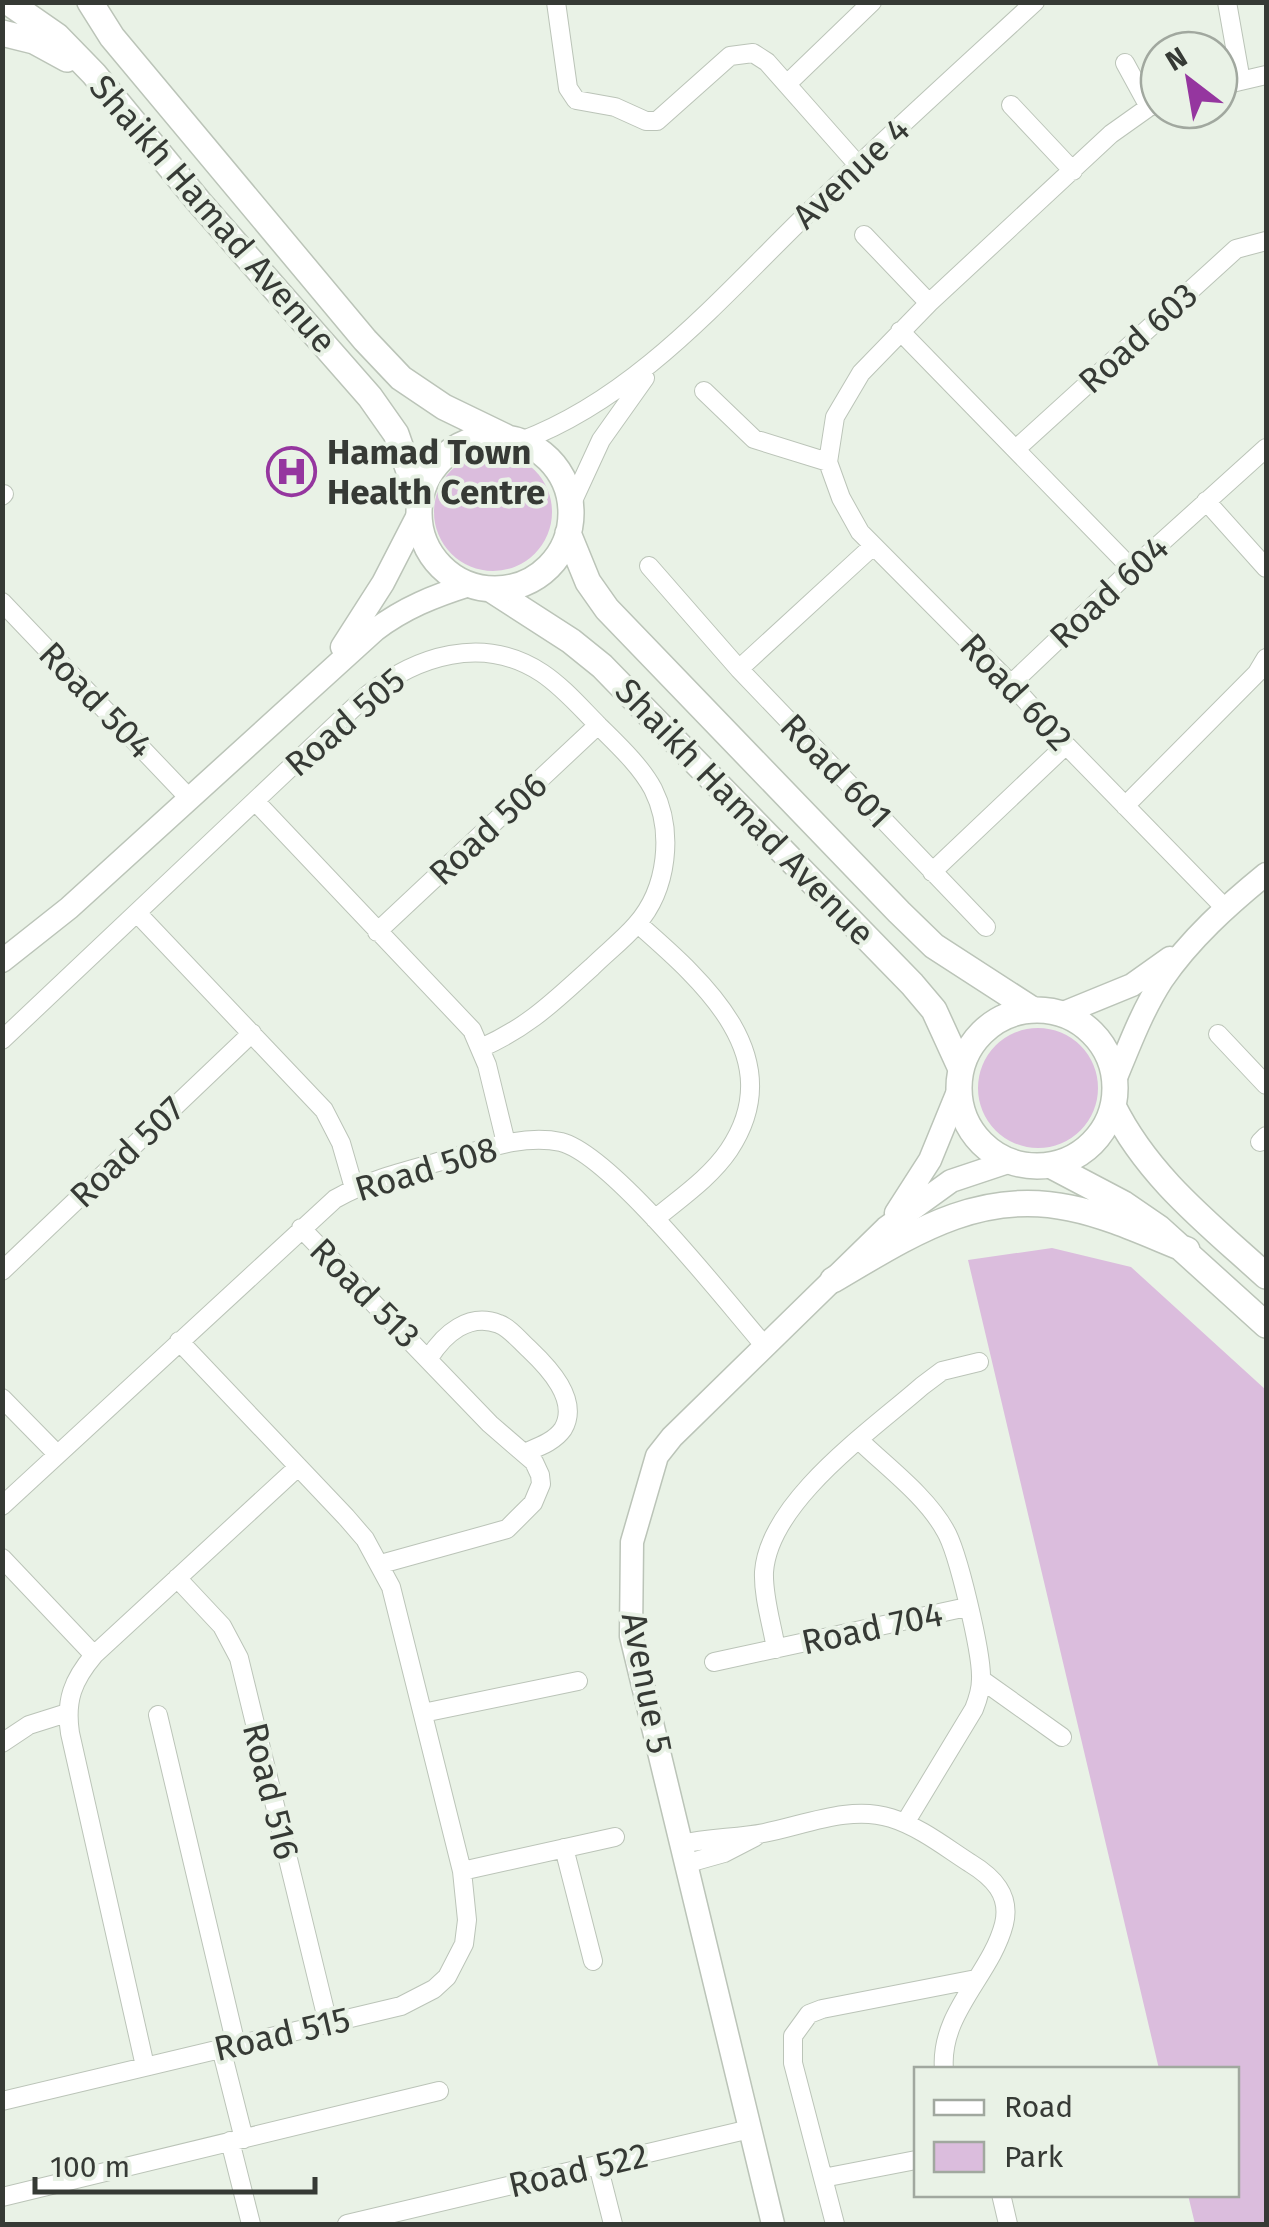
<svg xmlns="http://www.w3.org/2000/svg" width="1269" height="2227" font-family="'Fira Sans',sans-serif">
<style>
.green{fill:#dbbddd}
.lines{fill:none;stroke-linecap:round;stroke-linejoin:round}
.minor-casing{stroke:#bbc4b8;stroke-width:20}
.tertiary-casing{stroke:#bbc4b8;stroke-width:25}
.secondary-casing{stroke:#bbc4b8;stroke-width:28}
.minor{stroke:#fff;stroke-width:18}
.tertiary{stroke:#fff;stroke-width:22}
.secondary{stroke:#fff;stroke-width:25}
.labels{text-anchor:middle;stroke-width:8;stroke-linejoin:round;paint-order:stroke}
.street-label{font-size:35px;fill:#363a35;stroke:#e9f2e6}
.poi-label{font-size:35px;font-weight:bold;fill:#363a35;stroke:#e9f2e6;text-anchor:start}
</style>
<rect width="100%" height="100%" fill="#e9f2e6"/>
<path class="green" d="M434 512a59 59 0 1 1 118 0a59 59 0 1 1-118 0Z
M978 1088a60 60 0 1 1 120 0a60 60 0 1 1-120 0Z
M1052,1248L1131,1267L1266,1390V2224H1195L1188,2195L1236,2194V2070L1159,2069L968,1260Z"/>
<g class="lines">
<defs>
<path id="minor" d="M556,2L568,88L576,100L615,107L646,121H657L730,56L753,53L767,62L858,165
M1227,2L1241,81
M1125,63L1149,107
M787,84L872,2
M1219,86L1266,75
M1159,104L1149,107L1111,134L929,303L861,373L835,417L828,462L841,498L860,532L1011,684L1066,745L1225,908
M1011,105L1073,171
M864,235L929,303
M900,331L1132,569
M704,391L754,439L828,462
M521,441C638,397 722,296 811,210C884,140 960,71 1035,2
M1017,448L1236,249L1266,241
M2,496L4,494
M1206,501L1266,568
M571,505L601,440L645,378
M649,566L739,669L986,927
M2,602L189,798
M739,669L873,546
M1011,684L1132,569L1266,448
M255,801L472,1030L487,1065L506,1143
M1125,806L1257,673L1266,658
M932,872L1066,745
M137,913L324,1110L341,1143L354,1188
M638,924C703,981 791,1057 729,1150C710,1178 680,1198 655,1219
M377,932L598,725
M1218,1034L1266,1085
M2,1040L366,696C416,656 483,634 542,673C563,687 580,707 598,725C617,744 640,765 653,789C674,831 668,889 636,925C623,940 606,953 592,967C553,1002 530,1026 481,1048
M1260,1142L1266,1136
M301,1228L490,1424L534,1462L540,1475L541,1484L533,1503L507,1529L381,1564
M2,1271L252,1033
M429,1358C444,1334 469,1312 499,1324C510,1328 520,1341 529,1349C548,1367 580,1400 563,1429C554,1442 538,1447 524,1453
M2,1398L57,1454
M860,1441C888,1468 926,1496 945,1530C958,1551 982,1654 981,1679C981,1690 978,1699 974,1709L905,1823
M2,1506L335,1199C370,1179 409,1170 449,1159C484,1149 524,1134 561,1142C612,1155 725,1300 764,1345
M2,1558L94,1655
M177,1578L222,1626L239,1658L328,2023
M776,1649C772,1624 763,1597 764,1572C769,1501 872,1430 922,1386L942,1371L979,1362
M714,1662L967,1607
M982,1680L1062,1737
M423,1713L578,1681
M158,1715L236,2045
M2,1743L29,1725L67,1713
M681,1844C709,1838 737,1838 764,1833C805,1825 850,1805 891,1818C920,1827 945,1847 970,1863C993,1877 1011,1895 1004,1924C991,1975 939,2013 944,2070
M564,1848L593,1961
M685,1864L724,1853L755,1837
M462,1871L615,1837
M221,2048L244,2139
M145,2066L70,1733C65,1700 73,1680 94,1655L298,1467
M2,2101L401,2006L434,1989L447,1977L464,1944L467,1920L462,1871L391,1587L365,1539L346,1517L179,1341
M230,2141L251,2224
M598,2165L613,2224
M823,2178L916,2160
M1001,2194L1008,2224
M2,2197L439,2091
M347,2224L750,2129
M835,2224L793,2063V2036L809,2014L822,2009L976,1979"/>
<path id="tertiary" d="M342,647L383,583L418,515
M2,961L69,908L375,630C404,608 434,596 469,585
M1061,1014L1132,985L1170,958
M1115,1080C1129,1046 1142,1011 1162,980C1190,939 1228,905 1266,874
M896,1213L930,1160L959,1089
M773,2224L631,1636L632,1542L657,1456L672,1437L886,1228L951,1181L1011,1161"/>
<path id="secondary" d="M8,2L57,36L94,74L199,202L370,397L396,434L419,500
M90,2L112,37L365,340L401,378L444,407L506,437
M2,33L34,41L67,59
M419 513a76 76 0 1 1 152 0a76 76 0 1 1-152 0Z
M568,533L588,582L607,609L899,912L934,946L1033,1010
M492,590L571,641L602,666L912,984L934,1010L961,1069
M959 1088a78 78 0 1 1 156 0a78 78 0 1 1-156 0Z
M1113,1106C1148,1177 1209,1224 1266,1276
M1050,1165L1124,1204L1159,1228L1266,1325
M833,1280C908,1236 978,1188 1070,1208C1110,1216 1149,1235 1187,1250"/>
</defs>
<use href="#minor" class="minor-casing"/>
<use href="#tertiary" class="tertiary-casing"/>
<use href="#secondary" class="secondary-casing"/>
<use href="#minor" class="minor"/>
<use href="#tertiary" class="tertiary"/>
<use href="#secondary" class="secondary"/>
</g>
<defs>
<symbol id="hospital-ring" viewBox="-11 -11 22 22"><circle r="9.5" fill="#e9f2e6" stroke="#95369f" stroke-width="1.5"/><path d="M-5-5h3v3.5h4V-5h3V5h-3V1.5h-4V5h-3Z" fill="#95369f"/></symbol>
</defs>
<g fill-rule="evenodd">
<use href="#hospital-ring" x="264" y="444" width="55" height="55"/>
</g>
<g class="labels">
<g class="street-label">
<text transform="translate(851 173) rotate(-43)" y="12">Avenue 4</text>
<text transform="translate(213 214) rotate(49)" y="12">Shaikh Hamad Avenue</text>
<text transform="translate(1138 338) rotate(-42)" y="12">Road 603</text>
<text transform="translate(1109 592) rotate(-43)" y="12">Road 604</text>
<text transform="translate(1016 692) rotate(47)" y="12">Road 602</text>
<text transform="translate(96 700) rotate(46)" y="12">Road 504</text>
<text transform="translate(345 722) rotate(-41)" y="12">Road 505</text>
<text transform="translate(836 771) rotate(46)" y="12">Road 601</text>
<text transform="translate(745 812) rotate(46)" y="12">Shaikh Hamad Avenue</text>
<text transform="translate(488 829) rotate(-43)" y="12">Road 506</text>
<text transform="translate(127 1152) rotate(-44)" y="12">Road 507</text>
<text transform="translate(426 1169) rotate(-17)" y="12">Road 508</text>
<text transform="translate(365 1293) rotate(45)" y="12">Road 513</text>
<text transform="translate(872 1628) rotate(-12)" y="12">Road 704</text>
<text transform="translate(647 1683) rotate(79)" y="12">Avenue 5</text>
<text transform="translate(271 1791) rotate(76)" y="12">Road 516</text>
<text transform="translate(282 2034) rotate(-13)" y="12">Road 515</text>
<text transform="translate(578 2170) rotate(-13)" y="12">Road 522</text>
</g>
<g class="poi-label">
<text x="327" y="464">Hamad Town<tspan x="327" dy="40">Health Centre</tspan></text>
</g>
</g>
<rect width="1269" height="2227" fill="none" stroke="#363a35" stroke-width="10"/>
<rect x="914" y="2067" width="325" height="130" fill="#e9f2e6" stroke="#a1a89f" stroke-width="2.5"/>
<rect x="934" y="2100" width="50" height="15" fill="#ffffff" stroke="#a1a89f" stroke-width="2.5"/>
<text x="1004" y="2117" font-size="30" fill="#363a35">Road</text>
<rect x="934" y="2142" width="50" height="30" fill="#dbbddd" stroke="#a1a89f" stroke-width="2.5"/>
<text x="1004" y="2167" font-size="30" fill="#363a35">Park</text>
<g transform="translate(1189 80) rotate(329)"><circle r="48" fill="#e9f2e6" stroke="#a1a89f" stroke-width="2.5"/>
<path d="M0-8L18 38L0 25L-18 38Z" fill="#95369f"/>
<text y="-15" font-size="28" font-weight="bold" text-anchor="middle" fill="#363a35">N</text>
</g>
<path d="M35 2177v15h280v-15" fill="none" stroke="#363a35" stroke-width="5"/>
<text x="50" y="2177" font-size="30" fill="#363a35" stroke="#e9f2e6" stroke-width="8" paint-order="stroke">100 m</text>
</svg>
